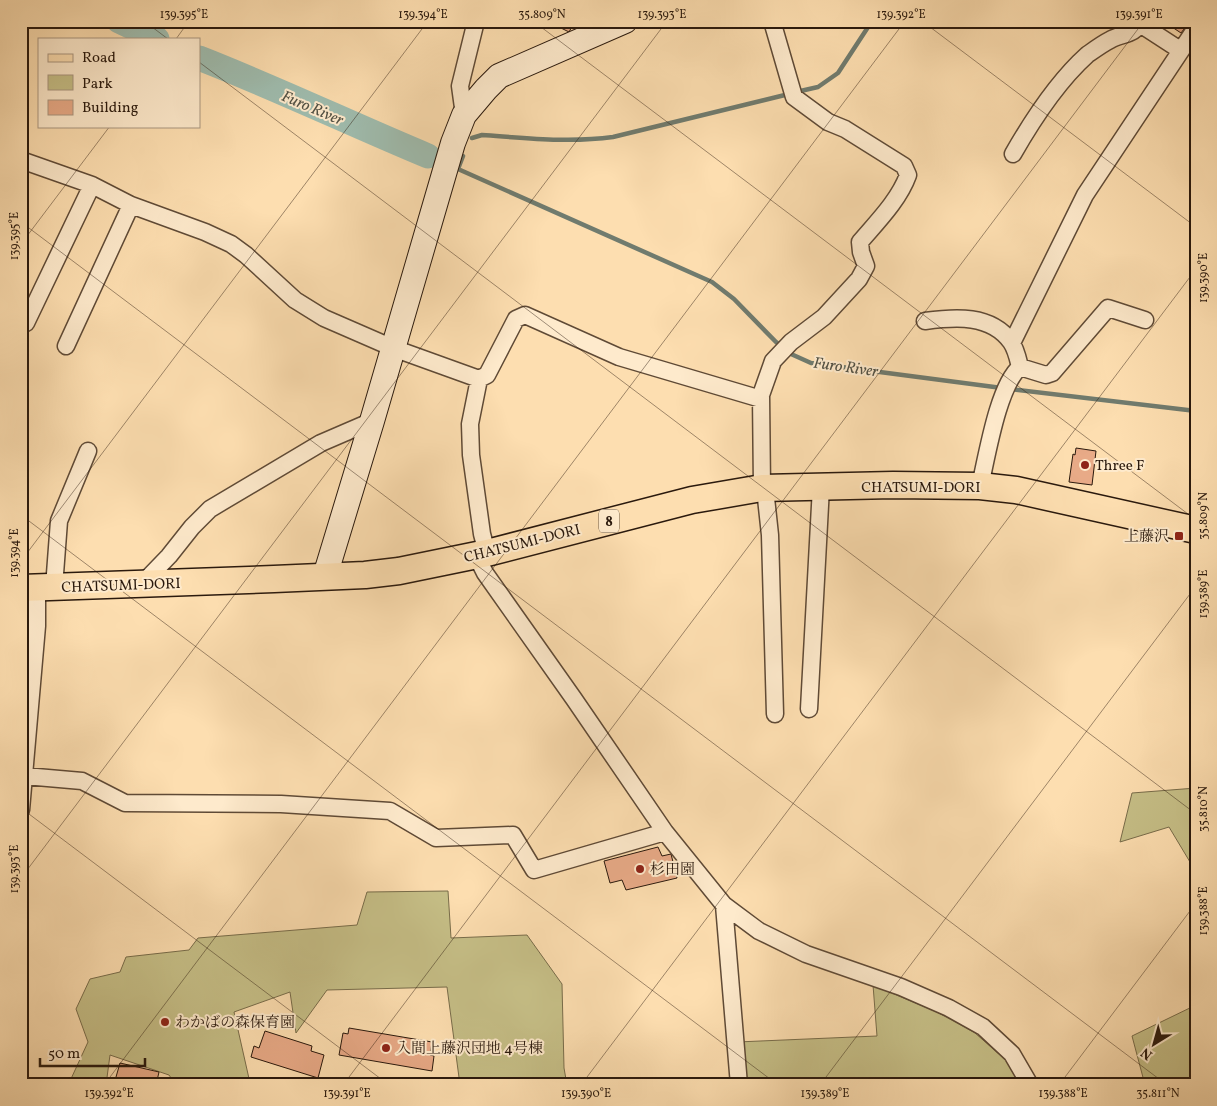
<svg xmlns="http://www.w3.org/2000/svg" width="1217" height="1106" font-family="Vollkorn,'Noto Serif JP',serif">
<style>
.green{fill:#c6bf87;stroke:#786c4a}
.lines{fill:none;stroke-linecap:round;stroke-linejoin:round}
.stream{stroke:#707b6e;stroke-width:4.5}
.river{stroke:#9fbcae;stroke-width:25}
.building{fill:#e8aa87;stroke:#2a190d}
.street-casing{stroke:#5f4a36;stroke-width:19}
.secondary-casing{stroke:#2a190d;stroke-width:26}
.primary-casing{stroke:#2a190d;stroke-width:29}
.street{stroke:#feeacc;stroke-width:16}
.secondary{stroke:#feeacc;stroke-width:24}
.primary{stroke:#fddeb0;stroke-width:26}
.ticks{fill:none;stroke:#2a190d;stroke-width:1;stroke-opacity:0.45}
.poi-dot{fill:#8f2418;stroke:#feeacc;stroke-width:2}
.labels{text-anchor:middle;stroke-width:4;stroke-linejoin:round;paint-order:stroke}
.shield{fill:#feeacc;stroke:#6a5846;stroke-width:1}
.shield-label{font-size:14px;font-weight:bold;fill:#2a190d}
.poi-label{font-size:15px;fill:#2a190d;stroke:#feeacc;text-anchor:start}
.street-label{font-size:15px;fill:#2a190d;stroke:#feeacc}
.water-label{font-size:16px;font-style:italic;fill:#535245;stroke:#feeacc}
.neatline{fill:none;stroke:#2a190d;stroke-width:2}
.ticks-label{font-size:12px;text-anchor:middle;fill:#2a190d}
</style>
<rect width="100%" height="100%" fill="#fddeb0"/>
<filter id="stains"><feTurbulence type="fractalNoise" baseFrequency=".004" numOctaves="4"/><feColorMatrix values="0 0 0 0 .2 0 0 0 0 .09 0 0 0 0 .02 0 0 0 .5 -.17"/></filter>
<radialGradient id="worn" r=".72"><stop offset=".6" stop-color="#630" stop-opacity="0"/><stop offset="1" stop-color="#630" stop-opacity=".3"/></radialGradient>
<path class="green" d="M1196,788V866L1193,867L1169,827L1120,842L1132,793Z
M448,891L451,938L527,935L562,984L564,1068L567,1085H460L447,987L327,990L296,1033L290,992L234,1012L250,1083L243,1085H176L169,1075L110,1055L106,1085H21V1077L70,1081L88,1042L76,1009L90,979L120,972L126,957L189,950L198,938L357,925L367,892Z
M873,985L937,1012L975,1033L1007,1061L1022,1085H737V1042L877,1036Z
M1196,1005V1085H1145L1132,1036Z"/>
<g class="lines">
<path class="stream" d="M796,92L818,87L838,73L872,21
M472,138L482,135C526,138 569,143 613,137L789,94
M463,156L458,169L712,282L734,299L776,342L791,354L811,363L1002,388
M1010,389L1196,411"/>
<path class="river" d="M119,21L157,39
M199,58C276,88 351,124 428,156"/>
</g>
<path class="building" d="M547,21H575L569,32Z
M1168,21H1190L1181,33L1166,23Z
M1076,448L1096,451L1092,485L1069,482L1073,454L1075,455Z
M658,847L662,856L671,854L677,878L626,890L622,880L610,883L604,861Z
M349,1028L432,1042L430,1055L434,1056L432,1071L339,1055L343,1033L348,1034Z
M265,1031L312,1046L311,1051L324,1055L318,1078L251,1057L254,1046L259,1048Z
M120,1063L159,1072L156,1085L114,1084Z"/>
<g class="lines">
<defs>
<path id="street" d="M772,21L794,97L828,122L845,129L904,166L908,175C899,200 877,222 860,242L861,252L866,266L859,279L824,317L791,342L773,361L761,395L762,488L766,498L770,535L775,714
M1140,24L1180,50
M464,115L460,86L476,21
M1013,154C1033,119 1057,82 1087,55C1094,50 1102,44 1110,40C1122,33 1135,36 1141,21
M21,160L92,185L131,205L205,232L231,244L246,255L295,300L324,318L393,348L479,379L487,375L516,319L525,315L619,357L761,399
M21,321L26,323L92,185
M925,321C955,317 991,314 1011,342C1016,349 1018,359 1020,367C998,386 987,456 980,486
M1012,343L1085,195L1196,28
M66,346L131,205
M1020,367L1046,375L1052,373L1108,308L1145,320
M479,379L470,424L471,455L482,534L487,553
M476,555L485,573L574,699L665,832L724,905L759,931L806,954L901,987L949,1008L983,1027L1012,1054L1030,1085
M141,585L169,556L192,527L210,509L321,443L372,421
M54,587L59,521L88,451
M809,709L821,487
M25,776L82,781L125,803L281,804L390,811L436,838L513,835L534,870L665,832
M21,810L37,626V588
M724,905L739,1085"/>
<path id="secondary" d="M325,576L372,421L453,143L464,115L486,89L499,76L625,21"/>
<path id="primary" d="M21,588L274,579L365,575L399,571L487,553L692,500L762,488L893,485L980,486L1016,490L1196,530"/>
</defs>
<use href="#street" class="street-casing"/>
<use href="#secondary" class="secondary-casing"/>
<use href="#primary" class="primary-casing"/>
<use href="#street" class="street"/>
<use href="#secondary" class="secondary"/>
<use href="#primary" class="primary"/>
</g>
<path class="ticks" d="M144,21L168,39M533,21L1196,520M922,21L1196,227M176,39L189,21M199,62L1196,814M21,222L1167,1085M21,244L110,126M21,515L778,1085M21,561L428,21M21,808L389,1085M21,878L667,21M104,1085L905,21M343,1085L1144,21M581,1085L1196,269M820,1085L1196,586M1059,1085L1196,903"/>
<g class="poi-dot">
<circle cx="1085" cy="465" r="5"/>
<rect x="1174" y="531" width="10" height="10" rx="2.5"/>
<circle cx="640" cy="869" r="5"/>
<circle cx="165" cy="1022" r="5"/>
<circle cx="386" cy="1048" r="5"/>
</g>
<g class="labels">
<rect class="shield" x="599" y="509.5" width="20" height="23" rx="4"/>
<g class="shield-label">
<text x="609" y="526">8</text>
</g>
<g class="poi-label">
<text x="1095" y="470">Three F</text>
<text x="1169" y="541" text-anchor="end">上藤沢</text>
<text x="650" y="874">杉田園</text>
<text x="175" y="1027">わかばの森保育園</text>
<text x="396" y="1053">入間上藤沢団地 4号棟</text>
</g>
<g class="street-label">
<text x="921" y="492">CHATSUMI-DORI</text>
<text transform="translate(522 543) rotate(-14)" y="5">CHATSUMI-DORI</text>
<text transform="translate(121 585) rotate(-2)" y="5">CHATSUMI-DORI</text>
</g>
<g class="water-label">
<text transform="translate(313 107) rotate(23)" y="6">Furo River</text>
<text transform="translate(846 366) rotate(8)" y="6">Furo River</text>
</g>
</g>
<rect width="1217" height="1106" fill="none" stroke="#fddeb0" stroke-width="55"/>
<rect x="38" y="38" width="162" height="90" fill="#feeacc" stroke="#a99680"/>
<rect x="48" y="54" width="25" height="8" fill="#fddeb0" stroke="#a99680"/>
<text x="82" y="62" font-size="15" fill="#2a190d">Road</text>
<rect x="48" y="75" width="25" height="15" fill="#c6bf87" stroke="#a99680"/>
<text x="82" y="88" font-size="15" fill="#2a190d">Park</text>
<rect x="48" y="100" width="25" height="15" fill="#e8aa87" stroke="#a99680"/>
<text x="82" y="112" font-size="15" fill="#2a190d">Building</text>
<g transform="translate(1154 1044) rotate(217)" stroke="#feeacc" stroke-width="4" paint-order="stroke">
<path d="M0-4L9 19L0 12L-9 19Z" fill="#2a190d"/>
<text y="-8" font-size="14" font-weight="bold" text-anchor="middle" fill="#2a190d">N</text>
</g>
<path d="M40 1058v8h105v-8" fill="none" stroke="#2a190d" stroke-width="2.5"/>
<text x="48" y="1058" font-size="15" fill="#2a190d" stroke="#feeacc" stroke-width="4" paint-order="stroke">50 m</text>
<rect x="28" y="28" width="1162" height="1050" class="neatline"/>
<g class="ticks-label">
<text x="184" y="18">139.395°E</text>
<text x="423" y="18">139.394°E</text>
<text x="542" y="18">35.809°N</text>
<text x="662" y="18">139.393°E</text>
<text x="901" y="18">139.392°E</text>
<text x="1139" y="18">139.391°E</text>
<text transform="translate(14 236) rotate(-90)" y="4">139.395°E</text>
<text transform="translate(1203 278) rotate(-90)" y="4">139.390°E</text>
<text transform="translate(1203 516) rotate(-90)" y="4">35.809°N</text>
<text transform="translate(14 553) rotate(-90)" y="4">139.394°E</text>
<text transform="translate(1203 594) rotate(-90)" y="4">139.389°E</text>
<text transform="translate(1203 809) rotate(-90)" y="4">35.810°N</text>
<text transform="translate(14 869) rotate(-90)" y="4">139.393°E</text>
<text transform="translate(1203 911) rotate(-90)" y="4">139.388°E</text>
<text x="109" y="1097">139.392°E</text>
<text x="347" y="1097">139.391°E</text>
<text x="586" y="1097">139.390°E</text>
<text x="825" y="1097">139.389°E</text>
<text x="1063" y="1097">139.388°E</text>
<text x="1158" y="1097">35.811°N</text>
</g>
<rect width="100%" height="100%" filter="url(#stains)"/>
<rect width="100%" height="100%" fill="url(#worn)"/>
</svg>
